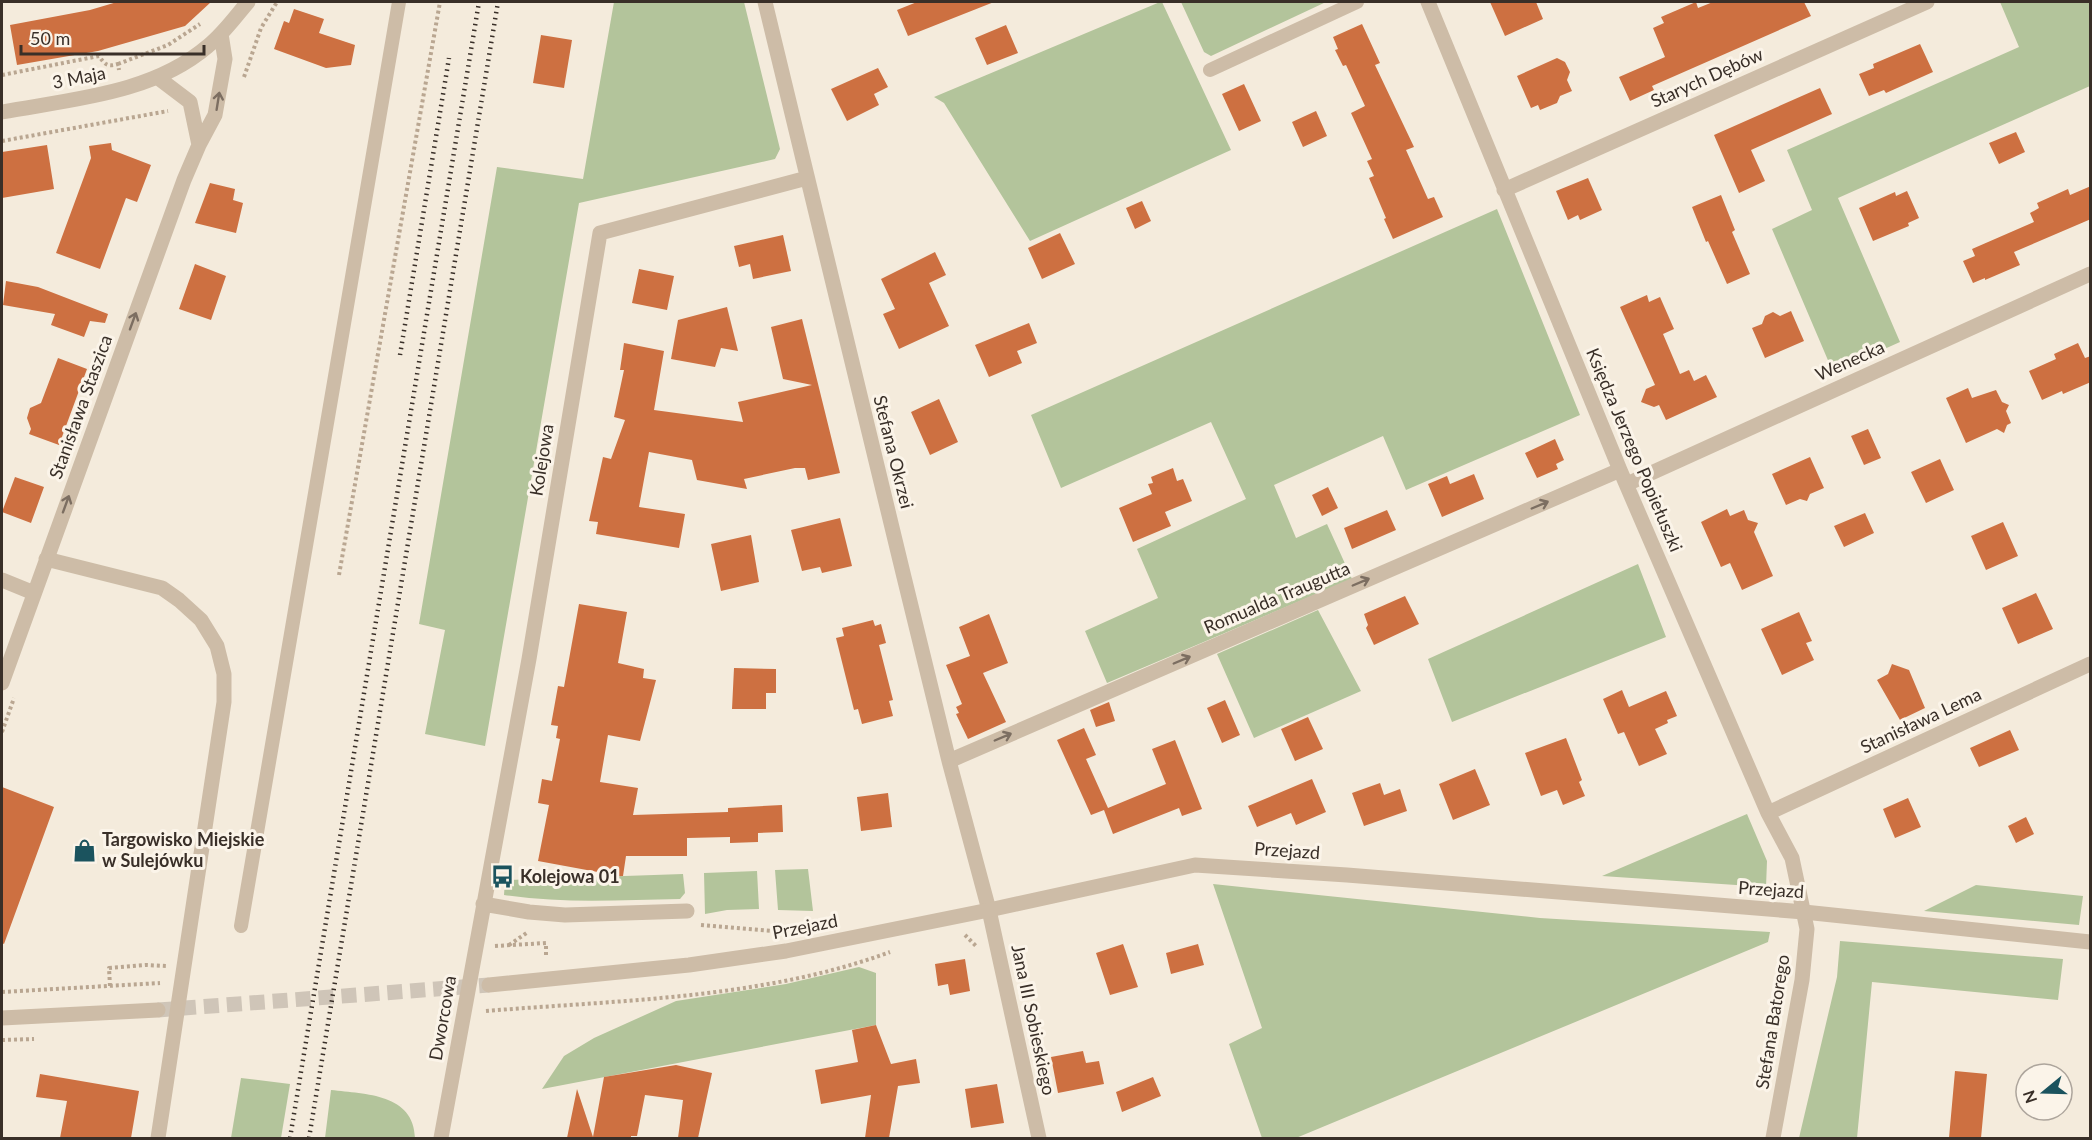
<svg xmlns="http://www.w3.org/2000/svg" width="2092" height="1140" font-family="Lato,sans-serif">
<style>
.green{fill:#b3c49b}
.building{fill:#cd7041}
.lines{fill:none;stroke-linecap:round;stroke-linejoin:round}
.tertiary-tunnel{stroke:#cfc5b8;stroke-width:15;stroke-dasharray:15 8;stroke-linecap:butt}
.path{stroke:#b9a691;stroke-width:4;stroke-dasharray:3 3;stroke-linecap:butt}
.service{stroke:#cdbca7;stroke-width:14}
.minor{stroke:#cdbca7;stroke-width:15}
.tertiary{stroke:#cdbca7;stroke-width:15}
.rail{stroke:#392f28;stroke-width:4.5;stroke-dasharray:1.5 4.5;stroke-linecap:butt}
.oneway{stroke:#7c6e61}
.labels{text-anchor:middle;stroke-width:6;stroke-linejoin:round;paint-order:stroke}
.street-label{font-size:18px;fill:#392f28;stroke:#fbf4e9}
.poi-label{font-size:18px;font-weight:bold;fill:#392f28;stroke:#fbf4e9;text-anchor:start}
</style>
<rect width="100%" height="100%" fill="#f4ebdc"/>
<path class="green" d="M614,2H744L780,149L775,159L579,203L485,746L425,734L445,630L419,624L497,167L583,179Z
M1160,2H1162L1231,150L1030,241L944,103L934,97Z
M1181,2H1326L1211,56L1204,52Z
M2000,2H2090V86L1838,198L1900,342L1833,372L1772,229L1812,210L1787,150L2019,47Z
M1497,209L1580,415L1406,490L1383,436L1274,485L1296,538L1327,524L1352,579L1107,683L1085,631L1158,598L1137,549L1246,499L1211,422L1061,488L1031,415Z
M1638,564L1666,637L1452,722L1428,659Z
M1318,610L1361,691L1254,738L1217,654Z
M1747,814L1767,861L1766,887L1602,876Z
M808,869L813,911L778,910L775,870Z
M757,871L759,909L727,910L705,914L704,873Z
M683,874L685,893L680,899C621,900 563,904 504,895L505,880Z
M1213,884L1540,918L1770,932L1768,942L1296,1138H1262L1229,1044L1262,1028Z
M1976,885L2083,896L2079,925L1924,911Z
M1840,941L2063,959L2058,1000L1872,982L1857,1138H1799L1837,977Z
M859,967L876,973V1025L542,1089L564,1056L594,1038L676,1001L786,984Z
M241,1078L290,1084L281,1138H231Z
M331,1090C366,1094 414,1094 415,1138H325Z"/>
<path class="building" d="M117,2H211L185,26L98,51L17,65L10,25L90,10Z
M917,2H994L908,36L897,10Z
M1490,2H1536L1543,19L1505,36Z
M1696,2L1698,8L1713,2H1804L1811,16L1652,86L1654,90L1630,101L1619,77L1665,57L1653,28L1664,23L1661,17Z
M294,9L324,19L319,33L355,45L351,65L326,68L274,49L284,21L289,23Z
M1362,24L1380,63L1375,65L1414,147L1406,150L1428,199L1434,197L1443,217L1393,239L1384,219L1386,218L1369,178L1374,176L1367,161L1372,159L1351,113L1365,106L1346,65L1343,66L1335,50L1338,49L1333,37Z
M1006,25L1018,53L987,65L975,38Z
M541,35L572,40L564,88L533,83Z
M1920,44L1933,72L1886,93L1884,90L1869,96L1859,74L1874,68L1873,64Z
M1557,58L1565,62L1570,72L1567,80L1572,91L1560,96L1557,103L1540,110L1538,105L1531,108L1517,76Z
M878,68L888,87L874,94L879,105L847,121L831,89Z
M1244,84L1261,121L1239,131L1222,94Z
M1820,88L1832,114L1751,150L1765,181L1739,193L1714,135Z
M1316,111L1327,136L1303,147L1292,122Z
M2016,132L2025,152L1999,164L1989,143Z
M111,143L112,150L151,165L137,202L126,198L100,269L56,253L91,158L89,146Z
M47,145L54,189L2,198V152Z
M1588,178L1602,210L1580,220L1578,215L1568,220L1556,191Z
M210,183L235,189L233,200L243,203L236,233L195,223Z
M2091,186V219L2014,252L2020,265L1985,280V278L1973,283L1963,261L1975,256L1972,249L2034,222L2030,213L2039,208L2037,203L2068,189L2070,195Z
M1907,191L1919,218L1908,223L1909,226L1873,241L1859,208L1895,192L1896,196Z
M1721,195L1735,230L1732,232L1750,274L1727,284L1708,241L1706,242L1692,207Z
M1142,201L1151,221L1135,229L1126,208Z
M1060,233L1075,264L1042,279L1028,248Z
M783,235L791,271L753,279L750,264L739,267L734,246Z
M935,252L946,275L929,283L949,326L899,349L883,314L895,309L881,279Z
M195,264L226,276L211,320L179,309Z
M639,269L674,276L667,310L632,303Z
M6,281L38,287L108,314L105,323L90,321L84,337L51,325L55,314L3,305Z
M1647,295L1649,302L1660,297L1674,329L1663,334L1680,374L1689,370L1694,381L1706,375L1717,397L1666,420L1659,405L1654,407L1641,402L1646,389L1655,385L1620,307Z
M727,307L738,351L721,348L715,367L671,359L678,320Z
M1791,311L1804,341L1765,358L1752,328L1762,324L1765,316L1773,312L1780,316Z
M802,319L840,473L808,480L805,468H795L744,479L747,489L697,480L692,460L649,452L639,507L685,514L679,548L596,534L598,522L589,521L603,457L611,459L625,420L614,417L624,370H620L624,343L664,351L654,410L743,422L738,402L812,385L783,379L771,327Z
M1029,323L1037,343L1017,351L1022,363L989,377L975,345Z
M2078,343L2085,358L2091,356V382L2063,394L2062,391L2042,400L2029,371L2056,359L2054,354Z
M58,358L87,369L59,445L29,434L31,429L27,418L30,408L41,403Z
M1968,388L1972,398L1996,390L2002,402L2009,405L2006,411L2011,423L2007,425L2004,433L1997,429L1966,443L1946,398Z
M939,399L958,442L930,455L911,412Z
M1868,429L1881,458L1864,465L1851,436Z
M1555,439L1564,460L1556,464L1558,469L1537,478L1525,453Z
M1810,457L1824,488L1810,494L1807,501L1800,499L1786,505L1772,474Z
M1940,459L1954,490L1926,503L1911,472Z
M1173,468L1177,481L1183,479L1192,501L1165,512L1171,526L1133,542L1119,508L1152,494L1148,484L1153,483L1151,477Z
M1474,474L1484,499L1442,517L1428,484L1447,476L1450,484Z
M15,477L44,487L31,523L2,512Z
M1328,487L1338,508L1322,516L1312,495Z
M1727,509L1730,516L1744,510L1748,520L1758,523L1754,532L1773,576L1742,590L1730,563L1721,567L1701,522Z
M1387,510L1396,530L1352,549L1344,528Z
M1865,513L1874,533L1844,547L1834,526Z
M840,518L852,566L822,573L820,567L802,571L791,530Z
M2003,522L2018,556L1986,570L1971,536Z
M751,535L759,582L721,591L711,544Z
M2036,593L2053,629L2018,644L2002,608Z
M1405,596L1419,624L1374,645L1366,628L1368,625L1364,614Z
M579,604L627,612L618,663L644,669L643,678L656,680L640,741L608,735L600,782L638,788L633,815L728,812V808L782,805L783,832L758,833V842L730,843V837L687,838V856H626L623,876L602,877L603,873L538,861L549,805L538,803L542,779L552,781L560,739L556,738L558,726L551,725L558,686L564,687Z
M1799,612L1812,641L1806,643L1814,660L1782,675L1761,629Z
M989,614L1008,663L983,673L1006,722L968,739L956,714L959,713L956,707L962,704L946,665L970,656L959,627Z
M873,620L875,626L881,624L886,643L879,645L893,700L889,701L893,716L862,724L858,709L854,710L836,638L844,636L842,628Z
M1892,664L1909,670L1925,708L1900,720L1877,680L1888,674Z
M734,668L776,669V693H766V709H732Z
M1622,690L1629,707L1666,691L1677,716L1667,720L1668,723L1655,729L1667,754L1639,766L1624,732L1618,734L1603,699Z
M1225,700L1240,735L1222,743L1207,708Z
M1109,702L1115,721L1096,727L1090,710Z
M1308,717L1323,749L1295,761L1281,729Z
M1084,728L1096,755L1086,759L1108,808L1166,784L1152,749L1175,740L1202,809L1182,816L1179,808L1113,834L1104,810L1091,815L1057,740Z
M2010,730L2019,750L1979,767L1970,748Z
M1566,738L1582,780L1579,782L1585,796L1563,805L1557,790L1541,796L1525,753Z
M1475,769L1490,805L1453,820L1439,784Z
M1312,779L1326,812L1296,825L1291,813L1257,827L1248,806Z
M1380,783L1384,795L1400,789L1407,811L1364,826L1352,793Z
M2,787L54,807L4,944L2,943Z
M888,793L892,827L861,831L857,797Z
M1908,798L1921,827L1895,838L1883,809Z
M2026,817L2034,834L2016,843L2008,826Z
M1123,944L1138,987L1110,995L1096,953Z
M1198,944L1204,965L1171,974L1166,953Z
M965,959L970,991L950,995L948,984L938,986L935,964Z
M876,1025L891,1064L916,1059L920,1083L898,1086L889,1138H865L871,1095L821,1104L815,1070L858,1062L852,1030Z
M1083,1051L1086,1063L1099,1061L1104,1084L1058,1093L1051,1057Z
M676,1065L712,1073L698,1138H678L683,1100L645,1095L637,1136H631V1138H567L577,1089L593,1137L604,1077Z
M1955,1071L1987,1074L1981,1138H1949Z
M40,1074L139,1091L131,1138H60L67,1101L36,1097Z
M1153,1077L1161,1096L1122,1112L1116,1092Z
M997,1084L1004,1123L971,1128L965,1089Z"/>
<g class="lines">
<path class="tertiary-tunnel" d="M158,1010L489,985"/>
<path class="path" d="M118,64L168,45L200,24
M2,75L99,56C105,65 108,67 118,64L119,70
M244,77L261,28L277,2
M2,141L168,111
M339,575L440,2
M2,732L14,698
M701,925L774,931
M965,935L976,946
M509,945L528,932
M495,946L546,943V958
M110,986L109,968L146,965L166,966
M2,992L160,983
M486,1011C621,1000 762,999 890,952
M2,1040L34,1039"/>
<path class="service" d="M1210,70L1357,2
M241,926L399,2"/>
<path class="minor" d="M765,2L904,577L949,761L989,910L1039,1138
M1428,2L1620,470L1768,813L1792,858L1807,929L1802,980L1773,1138
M157,77L190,102L199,145
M2,112C72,99 152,94 208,46C224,33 235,17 248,2
M1504,190L1927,2
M1627,484L2090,274
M46,559L162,588L179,600L201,620L217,646L224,674V702L158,1138
M2,580L34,593
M2,683L184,180L199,145L215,115L225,59L221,34
M949,761L1620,470
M1768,813L2090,664
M483,904L529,912L565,915L687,911
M441,1138L529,659L600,233L807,178"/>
<path class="tertiary" d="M489,985L689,965L786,951L989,910L1195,865L1347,875L1804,912L2090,942
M2,1018L158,1010"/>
<path class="rail" d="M400,355L449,58
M290,1138L479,2
M309,1138L498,2"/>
</g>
<defs><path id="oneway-shaft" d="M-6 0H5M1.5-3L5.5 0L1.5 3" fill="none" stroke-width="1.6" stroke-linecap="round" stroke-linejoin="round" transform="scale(1.5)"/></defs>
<g class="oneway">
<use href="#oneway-shaft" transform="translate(218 101) rotate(-81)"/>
<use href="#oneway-shaft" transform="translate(133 321) rotate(-70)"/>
<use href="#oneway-shaft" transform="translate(66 504) rotate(-70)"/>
<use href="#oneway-shaft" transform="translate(1540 505) rotate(-23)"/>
<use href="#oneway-shaft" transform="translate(1361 582) rotate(-23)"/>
<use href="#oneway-shaft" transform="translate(1182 660) rotate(-23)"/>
<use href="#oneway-shaft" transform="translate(1003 737) rotate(-23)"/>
</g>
<defs>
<symbol id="shop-bare" viewBox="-9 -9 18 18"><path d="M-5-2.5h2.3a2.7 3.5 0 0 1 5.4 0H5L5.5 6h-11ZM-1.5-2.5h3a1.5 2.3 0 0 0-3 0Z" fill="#1b535e" stroke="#fbf4e9" stroke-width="2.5" paint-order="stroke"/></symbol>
<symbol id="bus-bare" viewBox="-9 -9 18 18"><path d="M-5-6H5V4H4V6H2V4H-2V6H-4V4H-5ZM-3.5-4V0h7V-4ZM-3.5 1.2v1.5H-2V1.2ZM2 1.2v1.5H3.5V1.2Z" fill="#1b535e" stroke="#fbf4e9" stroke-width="2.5" paint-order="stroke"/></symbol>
</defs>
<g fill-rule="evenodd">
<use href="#shop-bare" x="68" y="834" width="33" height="33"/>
<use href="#bus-bare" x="486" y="860" width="33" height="33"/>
</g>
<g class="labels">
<g class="street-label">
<text transform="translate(79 78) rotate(-11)" y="6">3 Maja</text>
<text transform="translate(1707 78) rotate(-24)" y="6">Starych Dębów</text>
<text transform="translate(1850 361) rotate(-24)" y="6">Wenecka</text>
<text transform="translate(81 407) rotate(-70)" y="6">Stanisława Staszica</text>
<text transform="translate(1634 450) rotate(67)" y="6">Księdza Jerzego Popiełuszki</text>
<text transform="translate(893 452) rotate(76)" y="6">Stefana Okrzei</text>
<text transform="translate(542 460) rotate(-81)" y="6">Kolejowa</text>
<text transform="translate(1277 598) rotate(-23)" y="6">Romualda Traugutta</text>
<text transform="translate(1921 721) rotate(-25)" y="6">Stanisława Lema</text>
<text transform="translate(1287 851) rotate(4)" y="6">Przejazd</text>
<text transform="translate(1771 890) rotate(4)" y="6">Przejazd</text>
<text transform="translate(805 927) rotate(-11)" y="6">Przejazd</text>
<text transform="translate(443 1018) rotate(-80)" y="6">Dworcowa</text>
<text transform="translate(1033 1020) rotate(78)" y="6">Jana III Sobieskiego</text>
<text transform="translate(1773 1022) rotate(-81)" y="6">Stefana Batorego</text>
</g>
<g class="poi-label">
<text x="102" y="846">Targowisko Miejskie<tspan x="102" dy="21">w Sulejówku</tspan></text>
<text x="520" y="883">Kolejowa 01</text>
</g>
</g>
<rect width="2092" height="1140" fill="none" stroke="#392f28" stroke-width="6"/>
<g transform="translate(2044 1092) rotate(251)"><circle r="28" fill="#fbf4e9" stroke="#ada59c" stroke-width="1.5"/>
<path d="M0-4.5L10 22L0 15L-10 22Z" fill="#1b535e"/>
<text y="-9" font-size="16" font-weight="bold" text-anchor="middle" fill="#392f28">N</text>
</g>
<path d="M21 45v9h183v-9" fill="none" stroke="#392f28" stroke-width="3"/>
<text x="30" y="45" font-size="18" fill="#392f28" stroke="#fbf4e9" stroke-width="4.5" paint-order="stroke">50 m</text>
</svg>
